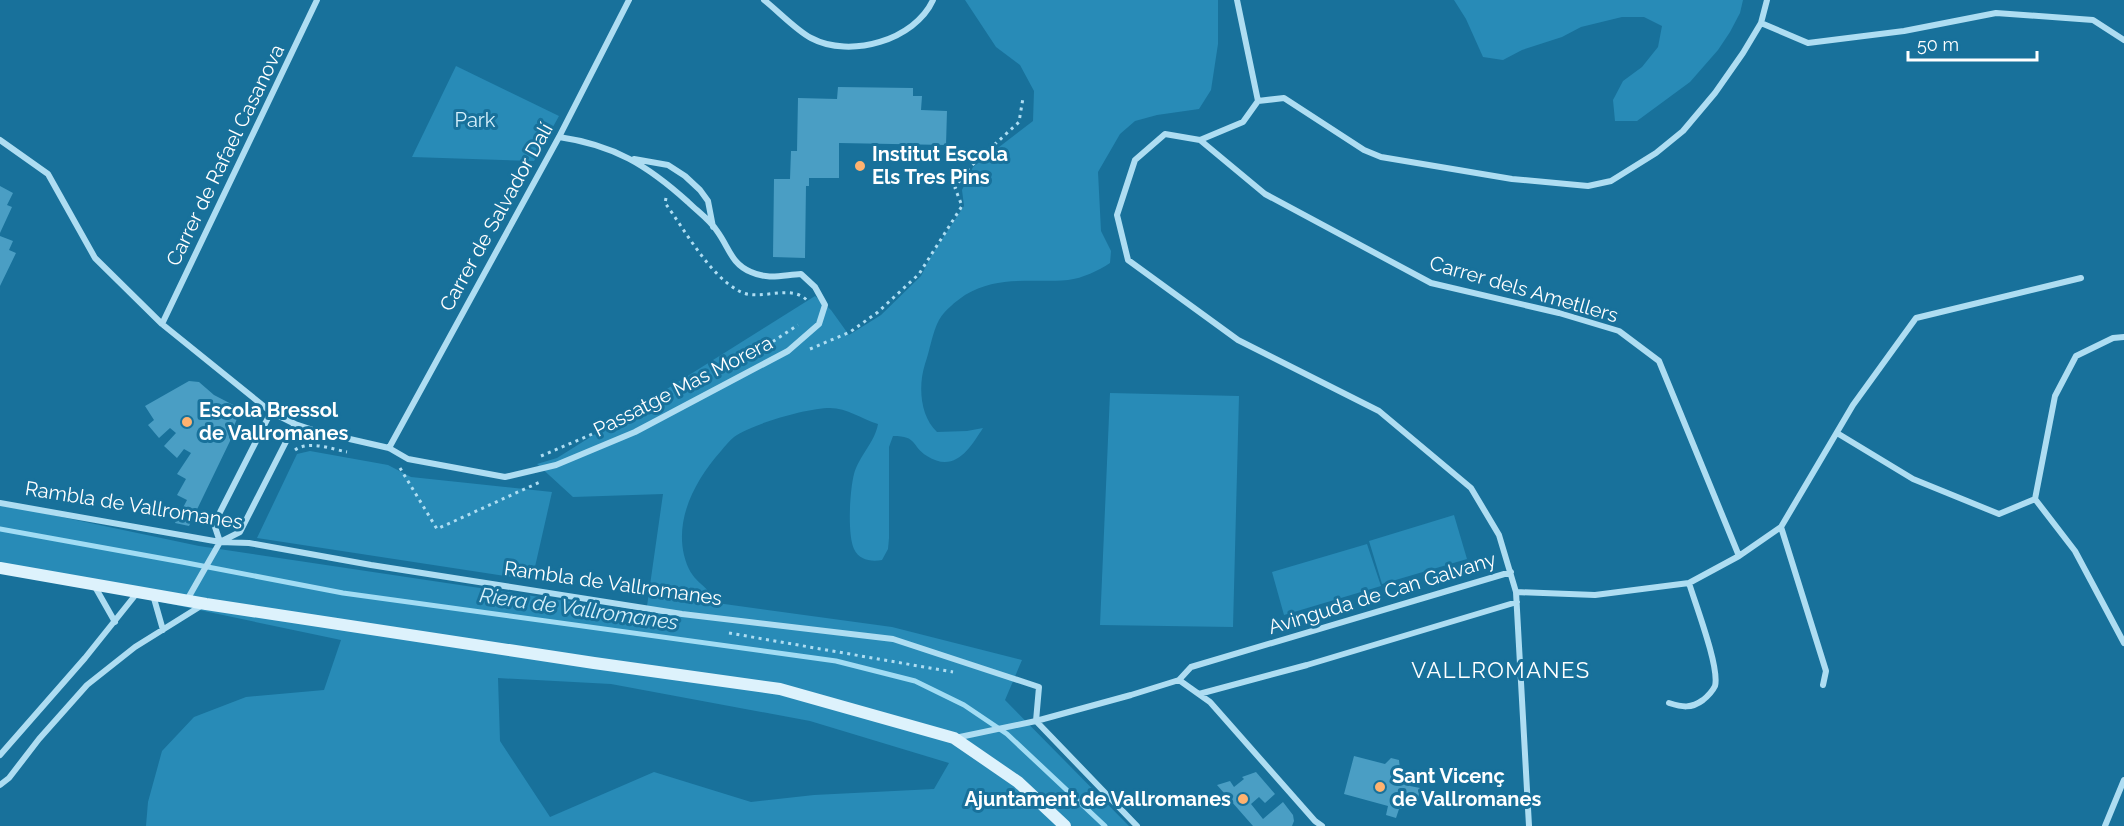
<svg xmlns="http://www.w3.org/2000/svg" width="2124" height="826" font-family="Raleway,sans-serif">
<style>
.green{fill:#288bb7;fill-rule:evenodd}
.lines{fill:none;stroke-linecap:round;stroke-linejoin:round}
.stream{stroke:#a1dcf4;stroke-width:5}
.building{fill:#4a9ec4}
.path{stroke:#aeddf2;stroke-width:3;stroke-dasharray:3 4.5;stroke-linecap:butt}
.street{stroke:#aeddf2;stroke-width:6}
.secondary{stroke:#ddf2fc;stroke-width:12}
.poi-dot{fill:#ffb26f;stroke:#18719b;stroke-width:2}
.labels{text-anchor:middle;stroke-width:6;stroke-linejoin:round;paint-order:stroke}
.park-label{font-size:20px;fill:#d6f0fc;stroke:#18719b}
.poi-label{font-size:20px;font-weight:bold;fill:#fff;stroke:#18719b;text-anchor:start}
.street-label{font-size:20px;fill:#fff;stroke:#18719b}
.water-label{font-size:21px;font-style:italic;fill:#d3effa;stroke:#18719b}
.quarter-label{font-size:22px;letter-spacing:1.5px;fill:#fff;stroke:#18719b}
</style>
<rect width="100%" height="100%" fill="#18719b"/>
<path class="green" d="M965,0H1218V44L1211,90L1199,109L1157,115L1135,121L1120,134L1098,172L1101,231L1111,251L1110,263C1098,271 1083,278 1068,280C1032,283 998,275 965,295C955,302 945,310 939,320C932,333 930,350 925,364C918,386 920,416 937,432L967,431L983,428C970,448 955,474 927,456C911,446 918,436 893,436L889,447V538L888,549L882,560C871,562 859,560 854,549C847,534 850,489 854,474C859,456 875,442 878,424C862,419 847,408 830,408C807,408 752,424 734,437C729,441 725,446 721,451C697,478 675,516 684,555C691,584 705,581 717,603L892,627L1022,660L1005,700L1129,826H146L148,802L162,751L194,717L246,697L324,690L341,640L0,568V504L199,546L646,613L663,494L573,497L537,464L557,458L815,296L831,310L849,335L881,315L921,276L931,256L964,206L962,190L973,167L1033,121L1034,91L1020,65L996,47ZM498,678L611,684L810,721L949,763L934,789L814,795L751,802L654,772L550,817L500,741Z
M1454,0H1743L1740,13L1730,32L1718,50L1690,82L1637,121H1615L1613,100L1623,81L1642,67L1658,47L1662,26L1644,17H1622L1581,27L1562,37L1522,50L1503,60L1483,57L1466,19Z
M456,66L559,116L534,161L412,157Z
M1110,393L1239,396L1233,627L1100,625Z
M310,451L388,465L411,477L552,492L532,580L257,538L297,454Z
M1454,515L1467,559L1382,584L1369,541Z
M1367,544L1381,586L1284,615L1272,572Z"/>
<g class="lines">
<path class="stream" d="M0,529L182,562L343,593L836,661L915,681L964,705L1007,734L1105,826"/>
</g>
<path class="building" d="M838,87L913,88V96H922L921,110L947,111L946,145L839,143V178H809V186H806L805,258L773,257L774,179H790L791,151H797L798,98L837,99Z
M0,186L13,193L7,205L12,207L0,233Z
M0,236L13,241L9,250L16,253L0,286Z
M189,381L199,382L214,395L241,409L229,438L231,439L189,526L175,523L187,500L177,495L186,479L177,474L191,453L184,449L177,458L164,446L176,433L170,428L159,438L148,425L154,420L145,406Z
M1354,756L1385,764L1391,758L1399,760L1400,769L1413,772L1410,786L1420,788L1417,804L1409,803L1406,808L1399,809L1396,818L1386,815L1388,806L1344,794Z
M1256,772L1275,794L1265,803L1259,797L1251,804L1263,819L1283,802L1293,815L1294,821L1292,826H1253L1217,785L1230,781L1234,787L1244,779L1242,777Z"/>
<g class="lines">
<path class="path" d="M666,198L665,203C685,230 709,275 739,291C759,303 794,281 809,303
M810,349L850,332L878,312L919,274L962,206L955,188L968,169L1019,122L1023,98
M754,354L798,325
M295,450C309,440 332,449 347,452
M541,456L651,409
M400,468L437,529L540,482
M729,633L953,672"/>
<path class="street" d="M764,0C778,11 797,31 811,38C850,59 915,40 933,0
M1237,0L1258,101
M1761,23L1808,43L1904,31L1996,13L2093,20L2124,40
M0,140L48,174L95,258L162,324L271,412L295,424L319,432L389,448L408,459L505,477L556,465L635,432L788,351L819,324L825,305L815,287L801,274C783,275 768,280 751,272C731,264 729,247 717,231C710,220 697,211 688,202C647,165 614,145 559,137
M1200,140L1243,122L1258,101L1284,98L1364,150L1381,157L1512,179L1588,186L1611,181L1656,153L1683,131L1715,93L1743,53L1761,23L1767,0
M634,159L668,165L685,176L700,190L708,201L713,227
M162,324L317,0
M1837,433L1913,479L1999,514L2035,499L2055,396L2076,356L2113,338L2124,337
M389,448L559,137L629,0
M2035,499L2075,551L2124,643
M0,503L220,542L249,543L371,565L682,614L893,639L1039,687L1036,721L1137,826
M1781,527L1826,671L1823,685
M220,542L214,524L271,412
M94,585L115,622
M1516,592L1595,595L1689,583L1739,556L1781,527L1853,405L1916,318L2081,278
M153,595L163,630
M187,600L220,542L240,532L295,424
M1179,680L1210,702L1315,821L1322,826
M1199,694L1307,665L1517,602
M1669,703C1682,707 1691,709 1703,700C1708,696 1712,692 1715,686C1720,668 1695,603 1689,583
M955,738L1036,721L1131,695L1179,680L1191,667L1511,572
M0,755L85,658L137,593
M0,785L9,778L39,739L87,685L135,647L204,604
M1529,826L1516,592L1499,535L1471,488L1379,411L1238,340L1128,260L1117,215L1135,160L1165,134L1200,140L1265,194L1431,283L1559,313L1619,331L1659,361L1739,556
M2105,826L2124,780"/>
<path class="secondary" d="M0,568L206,604L594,663L780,689L954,738L1018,782L1065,826"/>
</g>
<g class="poi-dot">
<circle cx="860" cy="166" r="6"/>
<circle cx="187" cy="422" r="6"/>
<circle cx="1380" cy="787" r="6"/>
<circle cx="1243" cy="799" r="6"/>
</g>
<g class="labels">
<g class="park-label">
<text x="475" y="127">Park</text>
</g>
<g class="poi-label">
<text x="872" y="161">Institut Escola<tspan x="872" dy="23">Els Tres Pins</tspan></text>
<text x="199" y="417">Escola Bressol<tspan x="199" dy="23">de Vallromanes</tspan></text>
<text x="1392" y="783">Sant Vicenç<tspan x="1392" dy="23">de Vallromanes</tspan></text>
<text x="1231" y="806" text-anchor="end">Ajuntament de Vallromanes</text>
</g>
<g class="street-label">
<text transform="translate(225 155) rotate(-64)" y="7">Carrer de Rafael Casanova</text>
<text transform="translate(496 217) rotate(-61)" y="7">Carrer de Salvador Dalí</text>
<text transform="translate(1524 289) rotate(16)" y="7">Carrer dels Ametllers</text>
<text transform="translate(683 386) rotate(-27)" y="7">Passatge Mas Morera</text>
<text transform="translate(134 505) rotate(9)" y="7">Rambla de Vallromanes</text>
<text transform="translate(613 583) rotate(8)" y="7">Rambla de Vallromanes</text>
<text transform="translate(1382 593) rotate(-17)" y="7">Avinguda de Can Galvany</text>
</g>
<g class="water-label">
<text transform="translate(579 609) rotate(8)" y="7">Riera de Vallromanes</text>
</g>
<g class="quarter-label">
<text x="1501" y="678">VALLROMANES</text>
</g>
</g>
<path d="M1908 51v9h129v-9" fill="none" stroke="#ffffff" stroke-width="3"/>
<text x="1917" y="51" font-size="18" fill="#ffffff" stroke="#18719b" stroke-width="4.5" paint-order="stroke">50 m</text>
</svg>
